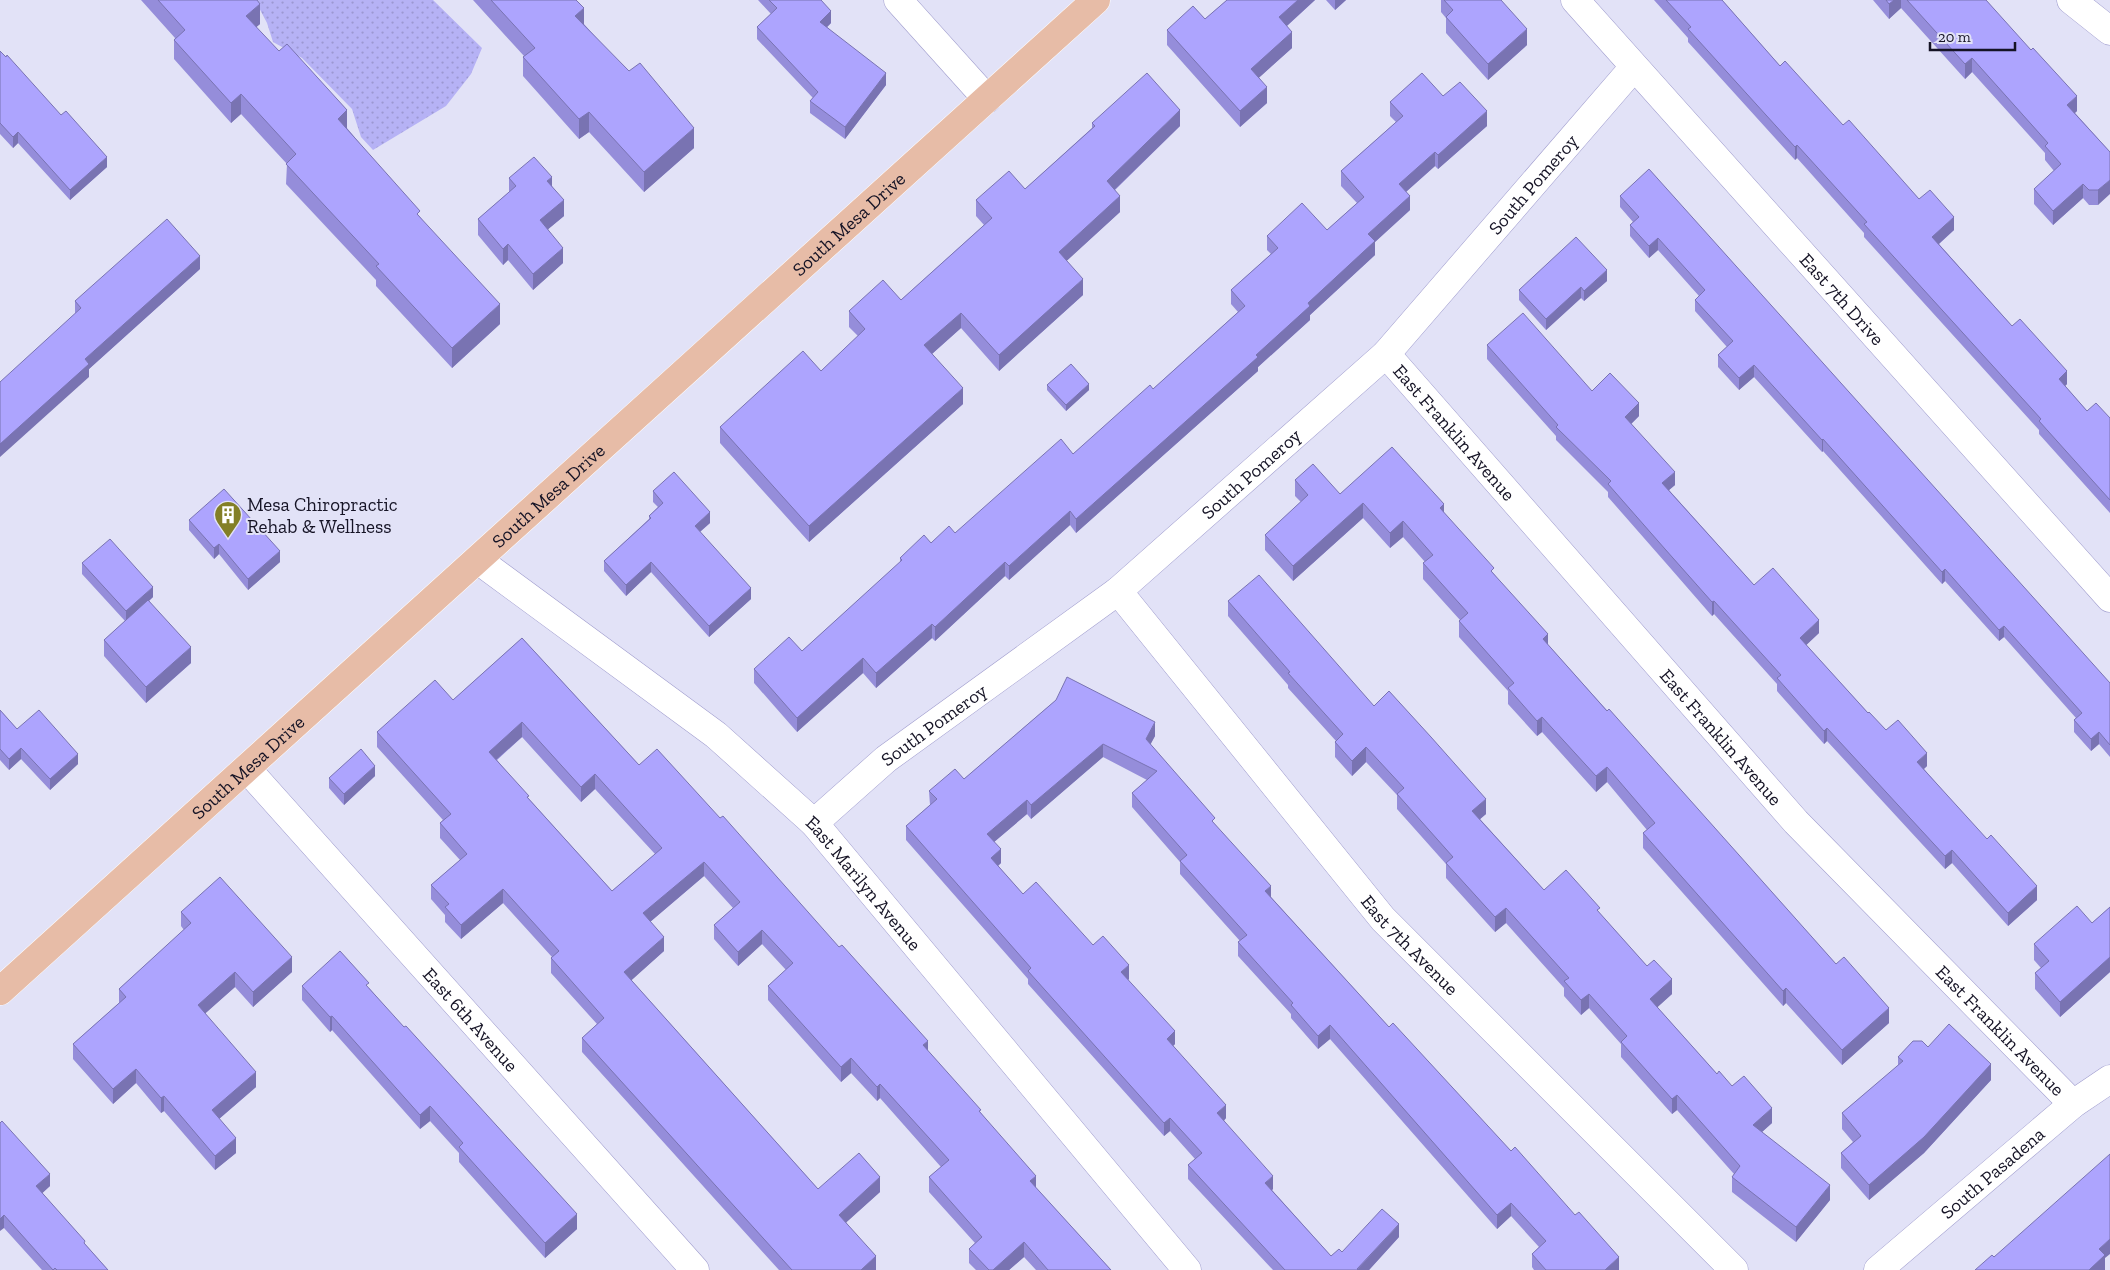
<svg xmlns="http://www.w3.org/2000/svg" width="2110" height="1270" font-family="'Zilla Slab',serif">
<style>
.grass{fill:url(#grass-dots)}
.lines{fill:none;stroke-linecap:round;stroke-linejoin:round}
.minor-casing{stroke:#a09dce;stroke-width:29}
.major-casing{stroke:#fff;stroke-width:29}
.minor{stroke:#fff;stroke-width:28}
.major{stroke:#e7bca7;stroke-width:28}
.wall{fill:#958dda;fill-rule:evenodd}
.shaded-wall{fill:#7973b2}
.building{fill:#ada4fe;stroke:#7973b2;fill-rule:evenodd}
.labels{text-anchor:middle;stroke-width:4;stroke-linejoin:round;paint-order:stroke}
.street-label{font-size:19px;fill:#151325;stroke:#e2e2f7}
.poi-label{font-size:19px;fill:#151325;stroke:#e2e2f7;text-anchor:start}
</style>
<defs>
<pattern id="grass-dots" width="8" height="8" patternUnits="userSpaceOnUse" patternTransform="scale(1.25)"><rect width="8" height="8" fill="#b6b2f5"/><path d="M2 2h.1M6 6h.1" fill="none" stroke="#9c98d2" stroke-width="1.8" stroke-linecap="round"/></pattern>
</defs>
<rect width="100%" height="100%" fill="#e2e2f7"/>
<path class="grass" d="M255,0H433L482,48L471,74L446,106L373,150L361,137L352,109L302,58L273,42L267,23Z"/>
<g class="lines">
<defs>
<g id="minor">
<path d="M898,0L987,99"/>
<path id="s1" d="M1575,0L2110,598"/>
<path d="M2071,0L2110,31"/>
<path id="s2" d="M1386,354L1796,822L2073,1104"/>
<path id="s3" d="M478,560L716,735L814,823L1187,1270"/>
<path id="s4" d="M1118,591L1383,919L1734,1270"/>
<path id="s5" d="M247,769L695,1270"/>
<path id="s6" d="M814,823L886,759L1118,591L1386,354L1634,67"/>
<path id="s7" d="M1878,1270L2073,1104L2110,1079"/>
</g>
<g id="major">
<path id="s8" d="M0,991L1096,0"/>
</g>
</defs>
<use href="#minor" class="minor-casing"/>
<use href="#major" class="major-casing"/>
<use href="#minor" class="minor"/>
<use href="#major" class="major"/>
</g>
<path class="wall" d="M141,0H257L260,24L256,27L347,128L420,217L500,324L452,368L376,286V280L286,184L287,164L241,114L231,123L174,59V40L175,38Z
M473,0H576L584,24L694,148L644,192L589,132L579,139L523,76V57L524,56Z
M758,0H821L831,23L827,27L886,85L845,139L810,113V101L813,98L757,39V27L771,14Z
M1227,0H1315L1287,26L1292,48L1258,78L1267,103L1240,127L1167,45V30L1205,19Z
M1326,0H1346L1335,10Z
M1441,0H1501L1527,45L1488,80L1446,33V18L1441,12Z
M1654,0H1722L1780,66L1843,125L1919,199L1954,230L1939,244L2012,326L2067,384L2065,386L2087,411L2110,418V513L2039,434V430L1864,237V233L1797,158L1795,160L1688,42V38Z
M1873,0H1986L2077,111L2075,113L2110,152L2098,205H2089L2083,198L2053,225L2034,204V189L2054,171L2045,160V153L1972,72L1965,79L1901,8L1889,19Z
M0,51L107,167L70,200L18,143L13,148L0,134Z
M1443,96L1487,126L1438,169L1435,166L1406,192L1410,210L1375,242V255L1310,315V320L1258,367V371L1076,533L1070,525L1009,580L1005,576L935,641L932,638L876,688L863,673L797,732L754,683V669L802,651L900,563V558L931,543L955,533L1073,454L1153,389L1238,312L1231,304V290L1271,254L1267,250V236L1327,230L1357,203L1341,186V171L1396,122L1390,116V102Z
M1092,123L1180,126L1115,190L1120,212L1066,261L1083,295L999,371L961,328L932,354L963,404L809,542L720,443V427L821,371L858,336L849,327V311L901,300L984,225L976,216V200L1025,189L1092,128Z
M509,178L552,186L564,216L548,229L563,263L533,290L508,260L503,265L478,235V219L509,192Z
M1620,196L2110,683V757L2099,744L2091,751L2074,732V720L2076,718L2004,637L1999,641L1945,581L1942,584L1823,451L1822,452L1754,377L1739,390L1718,367V355L1727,347L1695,311V300L1699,296L1658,250L1649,258L1630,236V225L1633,222L1620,207Z
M200,269L89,369V377L75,313V301Z
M1607,281L1584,301L1581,298L1546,330L1519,300V290Z
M1487,345L1592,391L1639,416L1631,424L1675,485L1669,490L1754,585L1819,633L1806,645L1868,713L1886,730L1927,766L1924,769L2037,900L2008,926L1952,863L1945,869L1827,741L1824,744L1777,691V684L1714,614L1712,616L1665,562L1608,497V492L1556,440V436L1487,359Z
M1047,385L1089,390L1066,411L1047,390Z
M1295,480L1340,494L1444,513L1494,574L1548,645L1889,1023L1842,1065L1786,1003L1783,1006L1643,848V833L1647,830L1607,782L1596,792L1542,732L1537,736L1508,704V691L1459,637V621L1460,620L1423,579V563L1425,562L1403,537L1390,548L1363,518L1293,581L1265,550V535L1301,502L1295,496Z
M653,491L710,523L700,532L751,599L709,637L651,572L626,596L604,571V561L649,519V516L658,507L653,502Z
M189,520L280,562L248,590L219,554L214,559L189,530Z
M82,563L153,597L149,601L191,663L146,703L104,656V640L125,621L82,574Z
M1228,601L1374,706L1486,814L1480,819L1544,890L1600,914L1672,994L1657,1007L1717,1074L1732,1086L1772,1123L1762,1132L1830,1200L1796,1242L1732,1192V1177L1734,1174L1677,1110L1672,1114L1621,1057V1044L1589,1008L1581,1015L1564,996V988L1506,923L1495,932L1446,878V864L1397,809V795L1366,762L1352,776L1335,757V742L1336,741L1288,688V685L1228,616Z
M522,638L639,765L928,1051L981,1113L1036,1188L1111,1270H1036L1024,1257L1009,1270H976L969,1263V1249L975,1243L929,1192V1177L941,1167L880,1098L877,1101L851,1073L841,1082L768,1000V986L786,970L762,944L738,966L714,939V925L733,908L704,876L650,922L664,951L631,980L818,1189L880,1192L846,1222L876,1270H779L582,1052V1038L597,1024L551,973V958L552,957L503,903L461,939L445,922V915L431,899V885L460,860L440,838V823L443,820L377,747V732L453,700ZM522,737L581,802L595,789L655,854L612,891L529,799L497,760Z
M1056,700L1155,736L1150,744L1215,825L1271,897L1389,1027L1619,1270H1534L1532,1267V1254L1539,1247L1511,1216L1497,1229L1330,1039L1318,1049L1291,1018V1014L1238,956V942L1240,941L1180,874V862L1132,807V793L1147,780L1103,757L1031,819L1027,814L994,842L1001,863L998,866L1023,894L1093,945L1129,979L1128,980L1175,1044L1173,1046L1226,1118L1224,1121L1273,1189L1272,1190L1331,1256L1342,1252L1399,1237L1369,1270H1273L1188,1179V1165L1195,1159L1170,1131L1164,1136L1028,984V979L906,840V826L930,805L929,791L964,779Z
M0,710L17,729L78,764L50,790L21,759L9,770L0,760Z
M375,776L344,805L329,788V778Z
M2110,907V972L2060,1017L2035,989V973L2041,968L2034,960V944L2092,923Z
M181,912L292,972L253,1007L235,987L205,1013L256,1087L219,1119L236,1153L215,1170L164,1111L161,1113L136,1083L113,1104L73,1059V1044L119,1003V989L184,930L181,926Z
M302,986L369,988L577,1229L545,1258L459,1162V1153L430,1121L420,1129L332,1030L330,1032L302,1000Z
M1928,1047L1991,1080L1924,1153L1869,1200L1841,1168V1153L1853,1142L1842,1129V1113L1898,1066V1057Z
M0,1123L50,1186L42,1193L85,1244L108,1270H42L4,1228Z"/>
<path class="shaded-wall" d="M1298,0H1315L1279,33V17Z
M1335,0H1346L1335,10Z
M1894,0H1901V8L1889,19V4Z
M260,4V24L246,36V16Z
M584,8V28L575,16Z
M831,11V23L820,34V22Z
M1527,29V45L1488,80V64Z
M1292,32V48L1251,85V69Z
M1972,58V72L1965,79V64Z
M886,73V85L845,139V127Z
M1267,87V103L1240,127V111Z
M241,94V114L231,123V103Z
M2077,96V111L2067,120V105Z
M347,110V130L338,119Z
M1180,110V126L1107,197V181Z
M1487,111V126L1438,169V155Z
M589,112V132L579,139V119Z
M694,128V148L644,192V172Z
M18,132V143L13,148V137Z
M1797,145V158L1795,160V147Z
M1435,152V166L1399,198V184Z
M107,157V167L70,200V190Z
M552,177V193L547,181Z
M2110,180V194L2098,205V190Z
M2083,184V198L2053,225V211Z
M1120,196V212L1059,268V252Z
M1410,196V210L1375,242V255L1310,315V320L1258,367V371L1076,533V519L1256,355L1308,303L1368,234Z
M564,200V216L540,236V220Z
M1954,217V230L1932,250V237Z
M1658,238V250L1649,258V246Z
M508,244V260L503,265V249Z
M563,248V263L533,290V274Z
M200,256V269L89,369V377L0,457V444L85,359Z
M1607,270V281L1584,301V291Z
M1083,279V295L999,371V355Z
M1581,287V298L1546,330V319Z
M500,304V324L452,368V348Z
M961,313V328L924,361V345Z
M1754,365V377L1739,390V378Z
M2067,371V384L2059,392V379Z
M1089,384V390L1066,411V405Z
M963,388V404L809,542V526Z
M1639,403V416L1625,430V417Z
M1823,439V451L1822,452V440Z
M1675,472V485L1662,496V483Z
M1363,503V518L1293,581V566Z
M1444,504V519L1440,508Z
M1070,511V525L1009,580V566Z
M710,512V523L695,536V526Z
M1403,521V537L1390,548V533Z
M219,544V554L214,559V548Z
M280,551V562L248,590V579Z
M651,562V572L626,596V585Z
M1005,562V576L935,641V627Z
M1945,569V581L1942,584V572Z
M153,587V597L126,622V611Z
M751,588V599L709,637V626Z
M1714,601V614L1712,616V602Z
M1819,620V633L1800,651V638Z
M932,624V638L876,688V673Z
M2004,626V637L1999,641V630Z
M1548,634V650L1543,639Z
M191,647V663L146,703V687Z
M863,658V673L797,732V718Z
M1542,717V732L1537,736V721Z
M522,722V737L489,766V752Z
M1155,722V736L1146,753V739Z
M1827,728V741L1824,744V731Z
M2099,732V744L2091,751V739Z
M1103,744V757L1031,819V805Z
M1366,747V762L1352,776V761Z
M21,748V759L9,770V759Z
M1927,753V766L1917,775V762Z
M78,754V764L50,790V779Z
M375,766V776L344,805V794Z
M1607,767V782L1596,792V776Z
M595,774V789L581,802V787Z
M1486,799V814L1472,826V811Z
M1027,800V814L987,848V834Z
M1001,849V863L991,872V858Z
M1952,850V863L1945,869V856Z
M704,862V876L643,928V913Z
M1271,886V899L1265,891Z
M2037,886V900L2008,926V913Z
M503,889V903L461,939V925Z
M1506,908V923L1495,932V917Z
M762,930V944L738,966V952Z
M664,937V951L624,987V972Z
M292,957V972L253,1007V992Z
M2110,957V972L2060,1017V1002Z
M1129,965V979L1121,986V972Z
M235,972V987L198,1020V1005Z
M1672,979V994L1650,1014V999Z
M1786,988V1003L1783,1006V991Z
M1589,994V1008L1581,1015V1000Z
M1889,1008V1023L1842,1065V1050Z
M332,1016V1030L330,1032V1017Z
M1330,1025V1039L1318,1049V1036Z
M1175,1031V1044L1167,1052V1039Z
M928,1041V1055L923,1045Z
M851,1058V1073L841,1082V1067Z
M1991,1064V1080L1924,1153L1869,1200V1185Z
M136,1069V1083L113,1104V1089Z
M256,1072V1087L212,1125V1110Z
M880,1084V1098L877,1101V1087Z
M1677,1095V1110L1672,1114V1099Z
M164,1096V1111L161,1113V1098Z
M1226,1105V1118L1217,1127V1113Z
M430,1106V1121L420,1129V1115Z
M1772,1108V1123L1753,1140V1125Z
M1170,1118V1131L1164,1136V1123Z
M236,1138V1153L215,1170V1156Z
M50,1174V1186L36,1199V1186Z
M1036,1176V1190L1030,1181Z
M1273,1176V1189L1265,1196V1183Z
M880,1177V1192L839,1229V1215Z
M1830,1185V1200L1796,1242V1227Z
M1511,1203V1216L1497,1229V1215Z
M577,1214V1229L545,1258V1243Z
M4,1215V1228L0,1231V1219Z
M1399,1224V1237L1369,1270H1357Z
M2110,1239V1254L2105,1258V1270H2089L2099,1249Z
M1024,1242V1257L1009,1270H993Z
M876,1256V1270H861Z
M1619,1257V1270H1605Z"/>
<path class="building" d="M158,0H257L260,4L246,16L279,51L287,44L347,110L338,119L420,211L417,214L500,304L452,348L376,266L379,264L286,164L296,154L241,94L231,103L174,40L185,30Z
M491,0H576L584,8L575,16L629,71L640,63L694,128L644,172L589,112L579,119L523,57L535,48Z
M769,0H821L831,11L820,22L886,73L845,127L810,101L818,92L757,27L777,8Z
M1227,0H1298L1279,17L1292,32L1251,69L1267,87L1240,111L1167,30L1193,6L1205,19Z
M1444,0H1501L1527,29L1488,64L1446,17L1453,10Z
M1666,0H1722L1780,66L1785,61L1843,125L1849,120L1919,199L1930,190L1954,217L1932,237L2012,326L2020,319L2067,371L2059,379L2087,411L2096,403L2110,418V500L2039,421L2041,419L1864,224L1867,222L1797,145L1795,147L1688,29L1691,27Z
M1886,0H1894L1889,4Z
M1907,0H1986L2031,50L2033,48L2077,96L2067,105L2110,152V180L2098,190H2089L2083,184L2053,211L2034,189L2061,164L2045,146L2048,143L1972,58L1965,64Z
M0,51L6,57L7,55L61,115L66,111L107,157L70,190L18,132L13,137L0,123Z
M1147,73L1180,110L1107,181L1120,196L1059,252L1083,279L999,355L961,313L924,345L963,388L809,526L720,427L803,351L821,371L865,329L849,311L883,280L901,300L992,218L976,200L1009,171L1025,189L1095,126L1092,123Z
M1422,73L1443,96L1460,82L1487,111L1438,155L1435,152L1399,184L1410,196L1368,234L1375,241L1308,303L1310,306L1256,355L1258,357L1076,519L1070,511L1009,566L1005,562L935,627L932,624L876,673L863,658L797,718L754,669L789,637L802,651L902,560L900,558L924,535L931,543L949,526L955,533L1061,439L1073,454L1150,385L1153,389L1245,306L1231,290L1278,248L1267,236L1302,203L1327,230L1364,197L1341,171L1403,116L1390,102Z
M534,157L552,177L547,181L564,200L540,220L563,248L533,274L508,244L503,249L478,219L516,186L509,178Z
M1649,169L2110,683V745L2099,732L2091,739L2074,720L2082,713L2004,626L1999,630L1945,569L1942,572L1823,439L1822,440L1754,365L1739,378L1718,355L1733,341L1695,300L1705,290L1658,238L1649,246L1630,225L1639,217L1620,196Z
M167,219L200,256L85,359L89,364L0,444V382L81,308L75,301Z
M1576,237L1607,270L1584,291L1581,287L1546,319L1519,290Z
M1523,313L1592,391L1610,373L1639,403L1625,417L1675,472L1662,483L1754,585L1773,568L1819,620L1800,638L1868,713L1869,712L1886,730L1898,720L1927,753L1917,762L1987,839L1991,835L2037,886L2008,913L1952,850L1945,856L1827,728L1824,731L1777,678L1781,675L1714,601L1712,602L1665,549L1608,484L1611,481L1556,427L1558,425L1487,345Z
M1071,364L1089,384L1066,405L1047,385Z
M1392,447L1444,504L1440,508L1494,568L1491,571L1548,634L1543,639L1607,711L1609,709L1836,964L1844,957L1889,1008L1842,1050L1786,988L1783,991L1643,833L1655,823L1607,767L1596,776L1542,717L1537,721L1508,688L1514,683L1459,621L1468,613L1423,563L1433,555L1403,521L1390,533L1363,503L1293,566L1265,535L1308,495L1295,480L1313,464L1340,494Z
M674,472L710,512L695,526L751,588L709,626L651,562L626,585L604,561L651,518L649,516L663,503L653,491Z
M224,489L280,551L248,579L219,544L214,548L189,520Z
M110,539L153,587L126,611L82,563Z
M1259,575L1374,706L1389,691L1431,737L1486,799L1472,811L1544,890L1566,870L1600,908L1597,910L1647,966L1654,960L1672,979L1650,999L1717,1074L1719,1071L1732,1086L1744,1076L1772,1108L1753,1125L1830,1185L1796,1227L1732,1177L1740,1166L1677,1095L1672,1099L1621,1042L1627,1036L1589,994L1581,1000L1564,981L1569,978L1506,908L1495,917L1446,863L1453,857L1397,794L1404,788L1366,747L1352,761L1335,742L1343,734L1288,673L1290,672L1228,601Z
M148,600L191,647L146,687L104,640Z
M522,638L639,765L657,749L720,818L723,816L839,947L842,945L928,1041L923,1045L981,1110L979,1111L1036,1176L1030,1181L1111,1270H1048L1024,1242L993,1270H989L969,1249L982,1237L929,1177L949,1160L880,1084L877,1087L851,1058L841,1067L768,986L793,963L762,930L738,952L714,925L740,902L704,862L643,913L664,937L624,972L818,1189L859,1153L880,1177L839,1215L876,1256L861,1270H792L582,1038L604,1018L551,958L559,951L503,889L461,925L445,907L449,904L431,885L467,854L440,823L451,814L377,732L435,680L453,700ZM522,722L581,787L595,774L662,848L612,891L527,797L529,796L489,752Z
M1067,677L1155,722L1146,739L1215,818L1212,821L1271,886L1265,891L1389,1027L1393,1023L1511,1151L1515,1147L1575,1215L1579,1212L1619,1257L1605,1270H1546L1532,1254L1546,1241L1511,1203L1497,1215L1330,1025L1318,1036L1291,1005L1293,1003L1238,942L1247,935L1180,861L1187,855L1132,793L1157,771L1103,744L1031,805L1027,800L987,834L1001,849L991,858L1023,894L1036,882L1093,945L1103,936L1129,965L1121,972L1175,1031L1167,1039L1226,1105L1217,1113L1273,1176L1265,1183L1331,1256L1339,1249L1342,1252L1382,1209L1399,1224L1357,1269L1358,1270H1285L1188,1165L1202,1153L1170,1118L1164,1123L1028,971L1031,968L906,826L937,799L929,791L955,769L964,779L1056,700Z
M0,710L17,729L39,710L78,754L50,779L21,748L9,759L0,749Z
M361,749L375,766L344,794L329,778Z
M220,877L292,957L253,992L235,972L198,1005L256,1072L212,1110L236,1138L215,1156L164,1096L161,1098L136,1069L113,1089L73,1044L126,997L119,989L191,923L181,912Z
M2077,906L2092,923L2110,907V957L2060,1002L2035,973L2049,961L2034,944Z
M340,951L369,983L366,985L404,1027L406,1026L577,1214L545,1243L459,1147L463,1143L430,1106L420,1115L332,1016L330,1017L302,986Z
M1949,1024L1991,1064L1924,1137L1869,1185L1841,1153L1861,1136L1842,1113L1903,1061L1898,1057L1913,1041H1922L1928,1047Z
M2,1121L50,1174L36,1186L85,1241L84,1243L108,1270H57L55,1268L53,1270L4,1215L0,1219V1123Z
M2110,1154V1239L2099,1249L2105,1255L2089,1270H1975L1992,1255L1994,1257Z"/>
<defs>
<symbol id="building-pin" viewBox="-11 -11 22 30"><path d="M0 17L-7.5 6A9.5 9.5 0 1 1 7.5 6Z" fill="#837f27" stroke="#e2e2f7"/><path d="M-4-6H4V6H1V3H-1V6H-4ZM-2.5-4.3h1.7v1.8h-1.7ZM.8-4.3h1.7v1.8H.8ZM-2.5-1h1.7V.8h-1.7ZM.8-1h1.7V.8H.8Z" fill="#fff"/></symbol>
</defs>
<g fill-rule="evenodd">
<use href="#building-pin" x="212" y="499" width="32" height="43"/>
</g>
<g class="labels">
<g class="street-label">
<text dy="7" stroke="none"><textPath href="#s6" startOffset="965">South Pomeroy</textPath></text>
<text dy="7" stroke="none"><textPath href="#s8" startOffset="1144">South Mesa Drive</textPath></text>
<text dy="7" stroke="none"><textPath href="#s1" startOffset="401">East 7th Drive</textPath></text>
<text dy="7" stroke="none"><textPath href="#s2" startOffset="104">East Franklin Avenue</textPath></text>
<text dy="7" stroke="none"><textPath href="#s6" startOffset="560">South Pomeroy</textPath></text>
<text dy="7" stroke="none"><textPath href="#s8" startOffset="739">South Mesa Drive</textPath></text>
<text dy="7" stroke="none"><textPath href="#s6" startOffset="155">South Pomeroy</textPath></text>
<text dy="7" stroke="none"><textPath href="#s2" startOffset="509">East Franklin Avenue</textPath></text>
<text dy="7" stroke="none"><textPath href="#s8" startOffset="334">South Mesa Drive</textPath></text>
<text dy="7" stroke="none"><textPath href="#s3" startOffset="505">East Marilyn Avenue</textPath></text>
<text dy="7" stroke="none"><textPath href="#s4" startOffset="459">East 7th Avenue</textPath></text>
<text dy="7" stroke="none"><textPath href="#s5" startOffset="336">East 6th Avenue</textPath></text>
<text dy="7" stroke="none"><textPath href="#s2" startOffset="914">East Franklin Avenue</textPath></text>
<text dy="7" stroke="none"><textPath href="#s7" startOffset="150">South Pasadena</textPath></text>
</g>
<g class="poi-label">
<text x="247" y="511">Mesa Chiropractic<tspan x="247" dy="22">Rehab &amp; Wellness</tspan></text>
</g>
</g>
<path d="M1930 42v8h85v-8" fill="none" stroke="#151325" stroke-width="2.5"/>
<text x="1938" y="42" font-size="15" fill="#151325" stroke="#e2e2f7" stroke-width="4" paint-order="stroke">20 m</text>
</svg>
